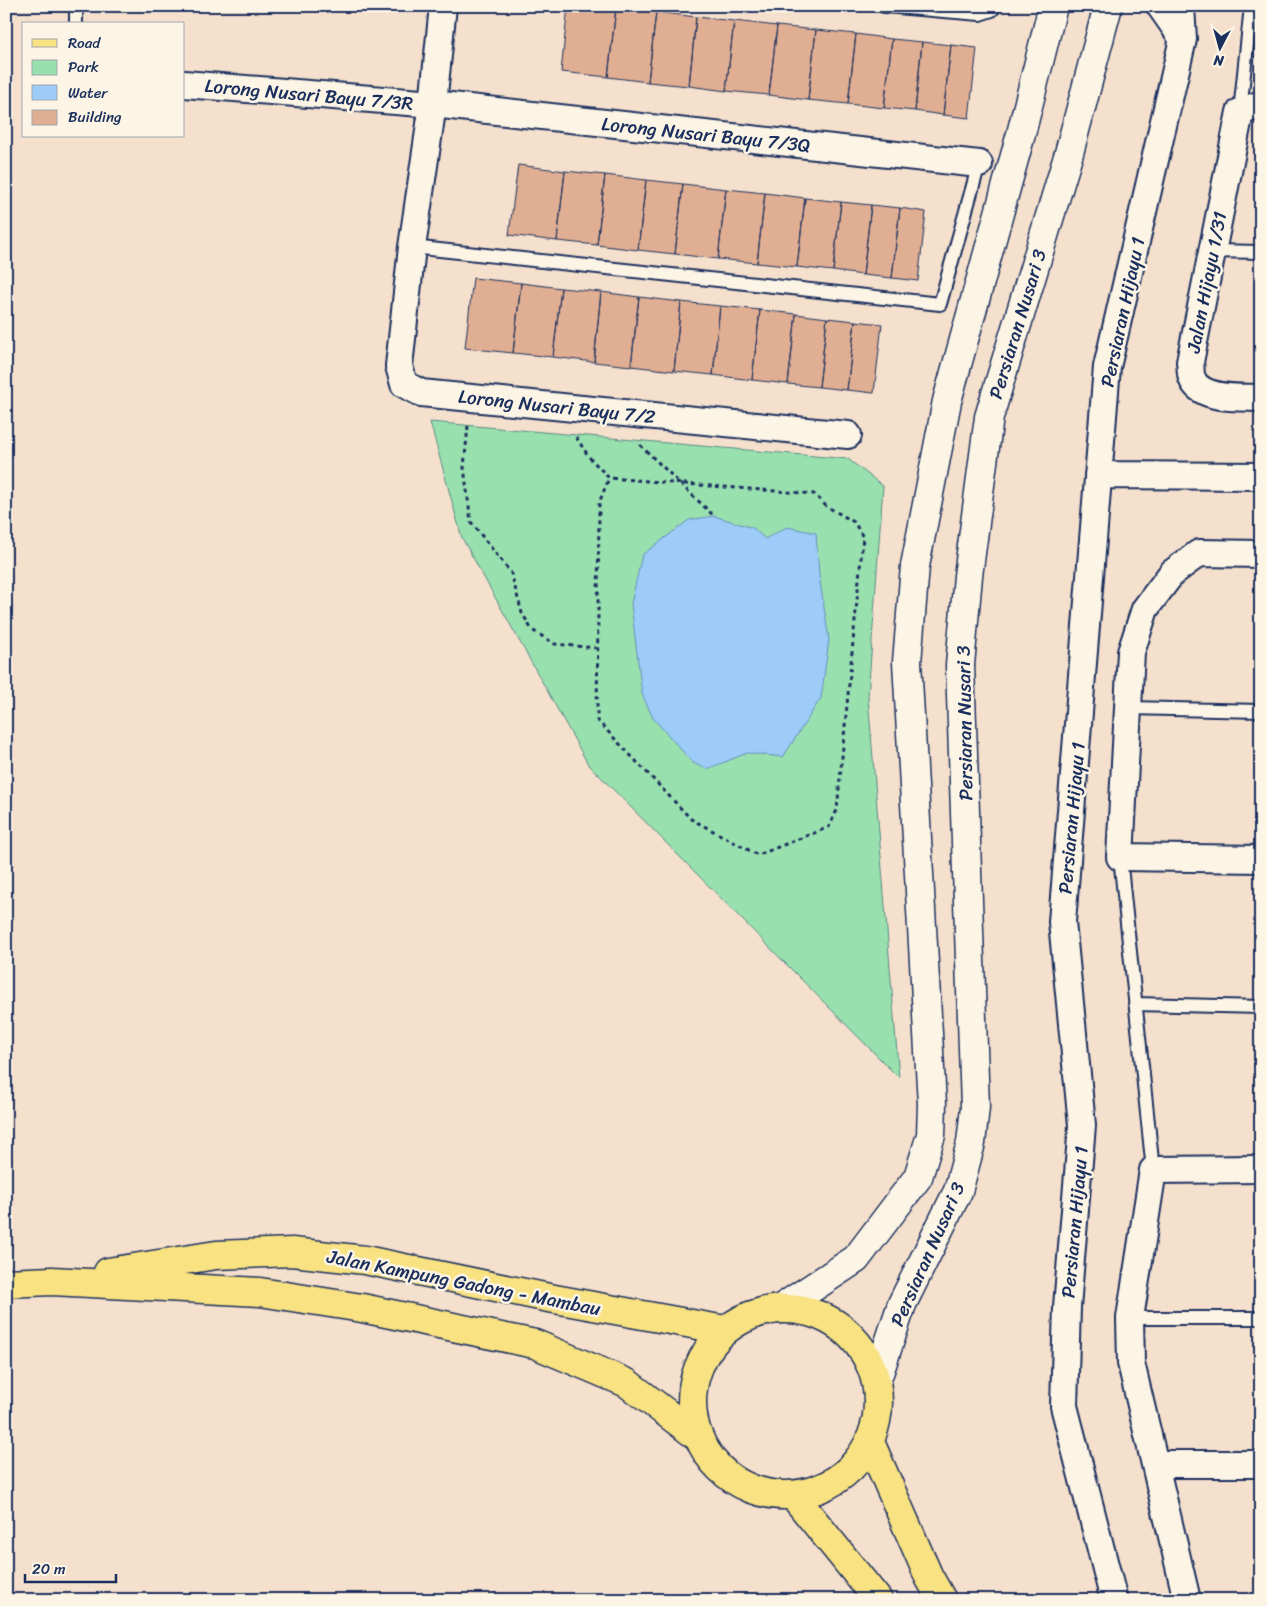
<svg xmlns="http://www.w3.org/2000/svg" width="1267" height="1606" font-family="Sriracha,sans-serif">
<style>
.green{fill:#99e0af;stroke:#5a8886}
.water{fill:#9dccf9;stroke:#698dbb}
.building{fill:#e0ae92;stroke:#1b2f5e}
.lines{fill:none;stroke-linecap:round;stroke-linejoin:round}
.lane-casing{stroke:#1b2f5e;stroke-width:16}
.street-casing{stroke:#1b2f5e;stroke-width:30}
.secondary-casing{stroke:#1b2f5e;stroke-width:31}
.primary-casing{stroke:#1b2f5e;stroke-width:31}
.path{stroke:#1b2f5e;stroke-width:3;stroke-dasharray:4 4;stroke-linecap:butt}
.lane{stroke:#fcf5e5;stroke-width:12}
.street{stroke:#fcf5e5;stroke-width:26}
.secondary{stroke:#fcf5e5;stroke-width:28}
.primary{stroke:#f8e281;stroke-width:28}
.labels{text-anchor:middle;stroke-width:5;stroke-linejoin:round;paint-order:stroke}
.street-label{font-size:19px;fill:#1b2f5e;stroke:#fcf5e5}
</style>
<rect width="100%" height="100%" fill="#f4e0cc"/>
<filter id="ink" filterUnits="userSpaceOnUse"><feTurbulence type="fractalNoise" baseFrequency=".02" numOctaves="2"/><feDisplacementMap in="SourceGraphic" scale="10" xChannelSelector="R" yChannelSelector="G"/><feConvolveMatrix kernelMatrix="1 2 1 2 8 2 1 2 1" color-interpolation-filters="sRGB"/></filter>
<g filter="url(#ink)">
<path class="green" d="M430,422L848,459L883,486L868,697L899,1078L588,764L462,538Z"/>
<path class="water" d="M714,516L753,528L765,539L787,527L816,533L819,575L829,640L821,698L783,757L747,753L707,769L693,763L653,718L642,694L631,604L642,555L689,520Z"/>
<path class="building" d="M568,6L616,8L608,77L561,72Z
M616,8L656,12L648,82L608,77Z
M656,12L696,17L689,86L648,82Z
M696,17L734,21L726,91L689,86Z
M734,21L777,26L769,95L726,91Z
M777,26L816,30L808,100L769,95Z
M816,30L856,34L848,104L808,100Z
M856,34L892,39L884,108L848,104Z
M892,39L922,42L915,111L884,108Z
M922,42L951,45L943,115L915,111Z
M951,45L977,48L969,118L943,115Z
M518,165L565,171L557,241L509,235Z
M565,171L605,175L597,245L557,241Z
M605,175L646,180L638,250L597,245Z
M646,180L683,184L675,254L638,250Z
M683,184L726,189L718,259L675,254Z
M726,189L765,193L757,263L718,259Z
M765,193L805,198L797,267L757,263Z
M805,198L841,202L833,271L797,267Z
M841,202L871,205L863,275L833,271Z
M871,205L900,208L892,278L863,275Z
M900,208L926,212L918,281L892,278Z
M473,278L521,283L513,353L465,348Z
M521,283L561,288L553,357L513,353Z
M561,288L601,292L594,362L553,357Z
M601,292L639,297L631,366L594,362Z
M639,297L681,302L674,371L631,366Z
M681,302L720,306L713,375L674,371Z
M720,306L760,310L752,380L713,375Z
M760,310L796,314L788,384L752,380Z
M796,314L827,318L819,387L788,384Z
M827,318L855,321L847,390L819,387Z
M855,321L882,324L874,393L847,390Z"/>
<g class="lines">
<defs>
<path id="lane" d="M884,6L980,14L992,10L995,6
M76,24V6
M1240,112L1251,6
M412,247L940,304L979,164
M1212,251L1261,252
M1128,708L1261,711
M1120,857L1153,1170
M1135,1004L1261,1007
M1130,1318H1261"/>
<path id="street" d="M443,6L433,104L412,247L399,366L404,384L421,393L848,435
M1160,6L1183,39
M184,84L433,104L979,164
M1261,104L1240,112L1190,362C1191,367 1190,374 1192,378C1200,401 1241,397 1261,398
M1098,475L1261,476
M1261,554L1199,553L1172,573L1145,609L1131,652L1120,857L1261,859
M1156,1464H1261
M1114,1600L1064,1406L1067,1307L1082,1125L1062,922L1107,367L1183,39L1181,6
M1187,1600L1131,1363L1130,1318L1153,1170L1261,1169"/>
<path id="secondary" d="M780,1309L856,1259L918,1177L931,1135L932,1104L907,662L915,566L947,401L1021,134L1053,6
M877,1379L902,1304L958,1191L971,1143L975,1107L960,665L968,576L989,417L1069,153L1108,6"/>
<path id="primary" d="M108,1272L216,1255L292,1252L365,1260L549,1298L725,1330
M6,1283L52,1281L260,1292L362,1308L535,1344L627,1383L698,1437
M692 1402a93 93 0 1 1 186 0a93 93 0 1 1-186 0Z
M870,1442L929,1577L942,1600
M793,1495L878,1600"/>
</defs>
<use href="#lane" class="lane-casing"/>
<use href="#street" class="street-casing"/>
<use href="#secondary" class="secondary-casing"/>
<use href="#primary" class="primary-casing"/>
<path class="path" d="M468,426L464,467L471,522L511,573L522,613L532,630L555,644L596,648
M576,437L589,457L609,478L599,503L597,720L691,819L758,855L829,827L837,810L863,537L854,522L826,506L814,494L609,478
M640,445L714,516"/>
<use href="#lane" class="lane"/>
<use href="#street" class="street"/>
<use href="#secondary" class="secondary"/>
<use href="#primary" class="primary"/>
</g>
</g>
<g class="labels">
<g class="street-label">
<text transform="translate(309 94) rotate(5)" y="7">Lorong Nusari Bayu 7/3R</text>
<text transform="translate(706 134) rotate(6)" y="7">Lorong Nusari Bayu 7/3Q</text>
<text transform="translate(1206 282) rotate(-79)" y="7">Jalan Hijayu 1/31</text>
<text transform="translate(1122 312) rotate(-78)" y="7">Persiaran Hijayu 1</text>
<text transform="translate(1017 324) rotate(-73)" y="7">Persiaran Nusari 3</text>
<text transform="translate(557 406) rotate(6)" y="7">Lorong Nusari Bayu 7/2</text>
<text transform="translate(964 723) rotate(-91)" y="7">Persiaran Nusari 3</text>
<text transform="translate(1071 818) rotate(-85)" y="7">Persiaran Hijayu 1</text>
<text transform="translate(1074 1222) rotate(-85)" y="7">Persiaran Hijayu 1</text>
<text transform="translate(927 1254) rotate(-66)" y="7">Persiaran Nusari 3</text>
<text transform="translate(464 1282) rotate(11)" y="7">Jalan Kampung Gadong - Mambau</text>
</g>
</g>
<rect width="1267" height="1606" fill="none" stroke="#fcf5e5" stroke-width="25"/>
<rect x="12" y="12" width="1242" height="1581" fill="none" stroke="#1b2f5e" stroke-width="2" filter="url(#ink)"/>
<rect x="22" y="22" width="162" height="115" fill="#fcf5e5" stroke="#a2a6af"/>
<rect x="32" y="39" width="25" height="8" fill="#f8e281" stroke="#a2a6af"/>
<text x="68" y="48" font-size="15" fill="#1b2f5e">Road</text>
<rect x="32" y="60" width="25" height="15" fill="#99e0af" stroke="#a2a6af"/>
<text x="68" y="72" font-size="15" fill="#1b2f5e">Park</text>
<rect x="32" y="85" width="25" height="15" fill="#9dccf9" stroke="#a2a6af"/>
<text x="68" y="98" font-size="15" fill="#1b2f5e">Water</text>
<rect x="32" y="110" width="25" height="15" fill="#e0ae92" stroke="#a2a6af"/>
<text x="68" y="122" font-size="15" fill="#1b2f5e">Building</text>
<g transform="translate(1220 48) rotate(186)" stroke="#fcf5e5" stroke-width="4" paint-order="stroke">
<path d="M0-4L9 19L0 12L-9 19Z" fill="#1b2f5e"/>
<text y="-8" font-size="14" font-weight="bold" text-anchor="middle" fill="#1b2f5e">N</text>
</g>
<path d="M25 1574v8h91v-8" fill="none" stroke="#1b2f5e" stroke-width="2.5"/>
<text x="32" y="1574" font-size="15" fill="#1b2f5e" stroke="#fcf5e5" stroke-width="4" paint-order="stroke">20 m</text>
</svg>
